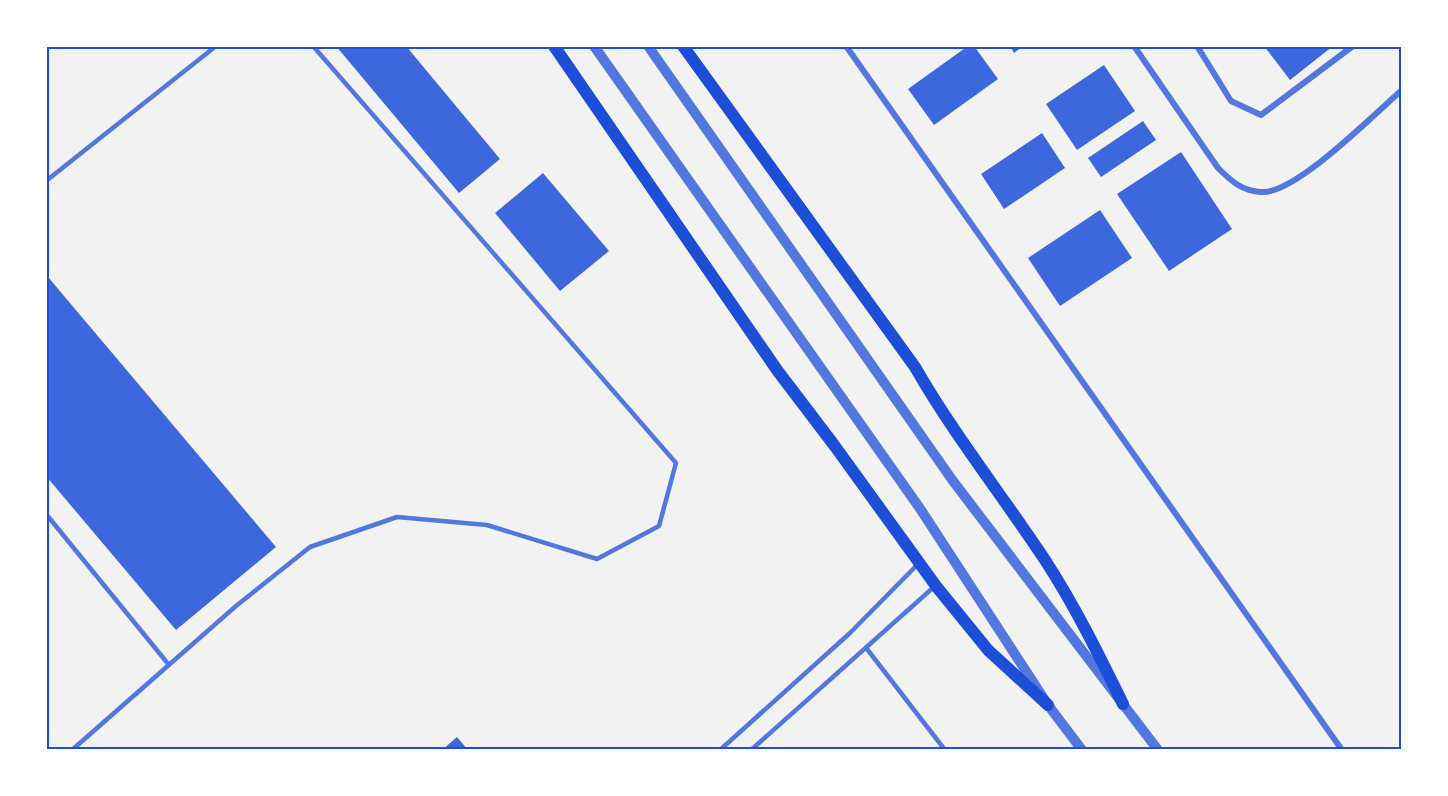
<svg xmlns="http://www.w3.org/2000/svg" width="1448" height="796" font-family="Poppins,sans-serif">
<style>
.building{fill:#3d67dc}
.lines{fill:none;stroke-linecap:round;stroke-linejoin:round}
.service{stroke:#5277de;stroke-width:4.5}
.minor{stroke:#5277de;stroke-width:6}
.tertiary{stroke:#5277de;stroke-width:10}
.secondary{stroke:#1d4ed8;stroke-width:12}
.neatline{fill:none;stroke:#1d4ed8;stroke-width:2}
</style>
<rect width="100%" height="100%" fill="#f2f2f2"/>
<path class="building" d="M336,46H406L500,159L459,193Z
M968,46H974L998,79L934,125L908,89Z
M1010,46H1023L1014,53Z
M1264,46H1333L1290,80Z
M1104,65L1135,111L1077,150L1046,104Z
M1143,121L1156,140L1101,177L1088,158Z
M1042,133L1065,168L1004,209L981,174Z
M1181,152L1232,229L1169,271L1117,194Z
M543,173L609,251L560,291L495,213Z
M1100,210L1132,258L1060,306L1028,258Z
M48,277L276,547L176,630L46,476Z
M457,737L468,750H442Z"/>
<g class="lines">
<path class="service" d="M46,181L216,46
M46,514L169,665
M867,649L945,750
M72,750L236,606L310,547L397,517L487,525L597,559L659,526L676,463L313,46
M720,750L850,633L917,565
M751,750L935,586"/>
<path class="minor" d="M846,46L1342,750
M1134,46L1218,168C1231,181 1242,191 1261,192C1295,195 1374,114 1402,90
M1197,46L1231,101L1261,115L1353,46"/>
<path class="tertiary" d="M594,46L921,510L1048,705L1082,750
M648,46L953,481L1158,750"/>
<path class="secondary" d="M554,46L777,370L834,445L936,586L988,650L1048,705
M683,46L915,367C954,435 1002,495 1045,560C1075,606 1099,655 1123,704"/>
</g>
<rect width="1448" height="796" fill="none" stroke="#ffffff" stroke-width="96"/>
<rect x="48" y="48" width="1352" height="700" class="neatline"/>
</svg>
